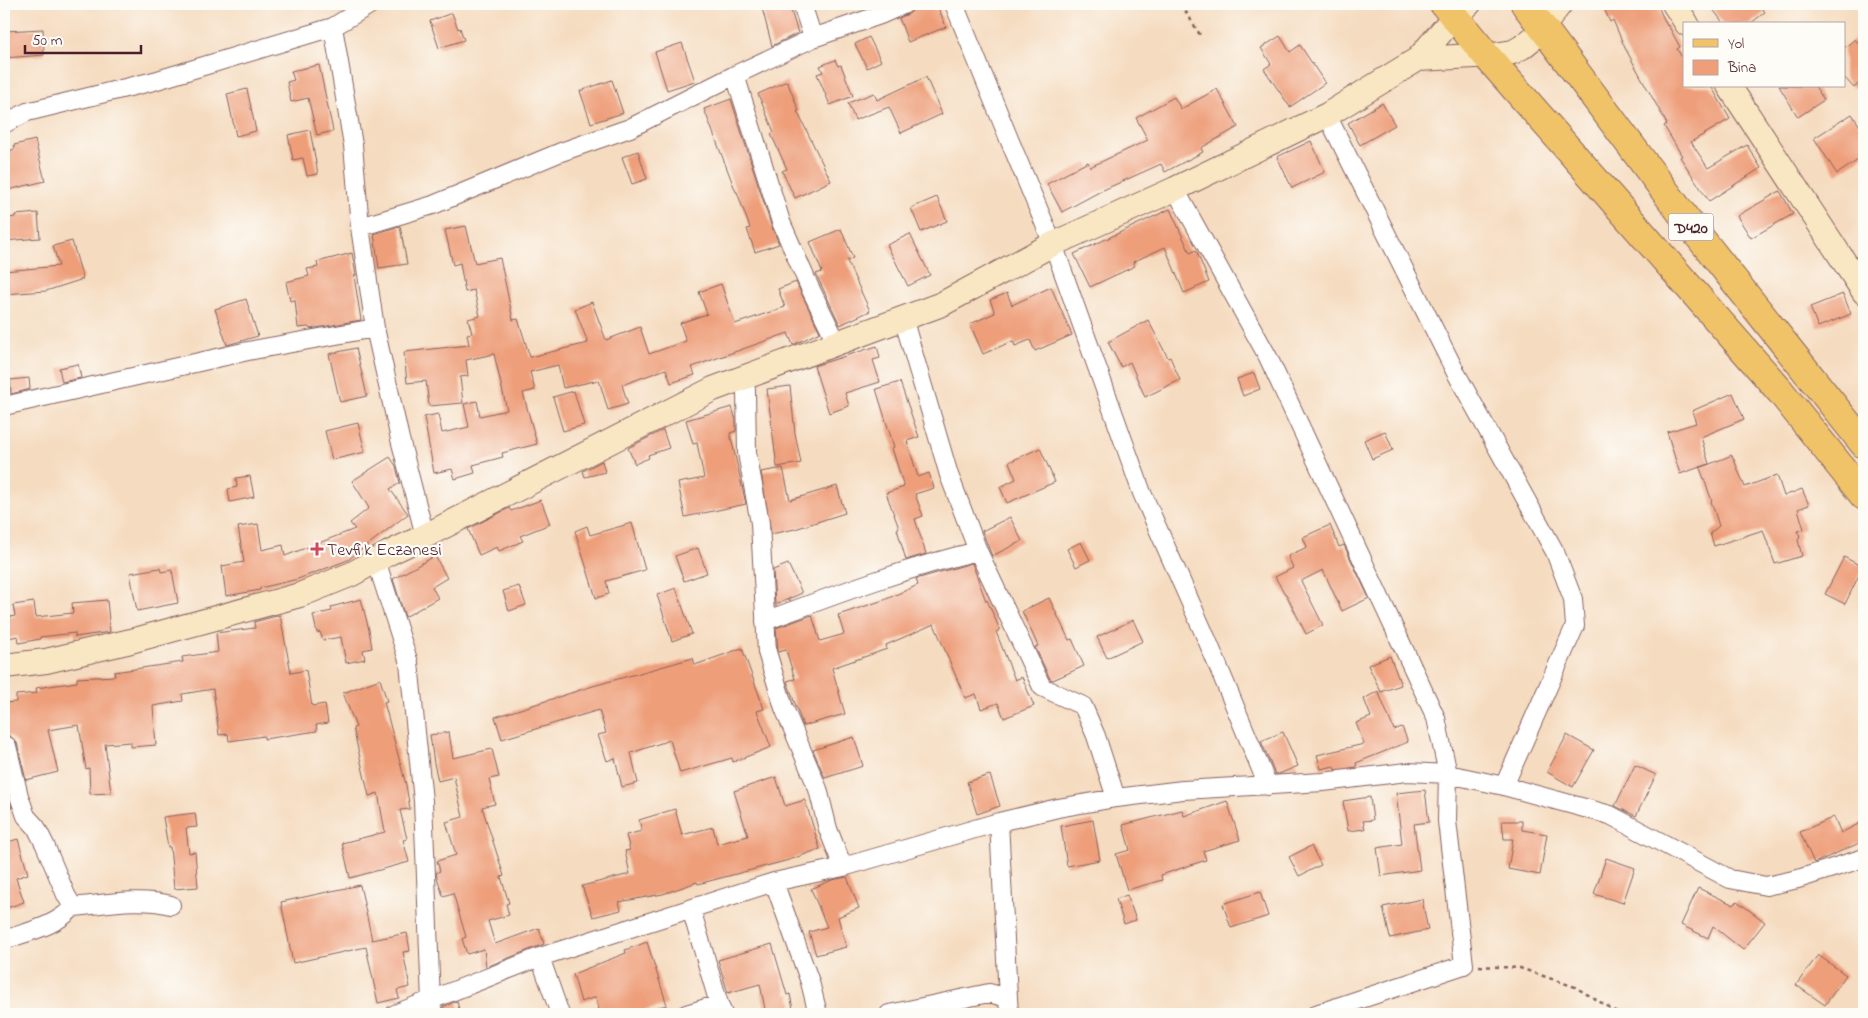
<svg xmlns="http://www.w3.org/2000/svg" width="1868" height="1018" font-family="'Indie Flower',sans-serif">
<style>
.building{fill:#ee9f7a}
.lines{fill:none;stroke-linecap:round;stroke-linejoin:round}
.street-casing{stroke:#86615f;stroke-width:20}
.secondary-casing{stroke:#86615f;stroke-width:26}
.primary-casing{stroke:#86615f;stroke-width:30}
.path{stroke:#86615f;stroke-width:2.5;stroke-dasharray:4 4;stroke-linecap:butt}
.street{stroke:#fff;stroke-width:18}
.secondary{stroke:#f9e7c3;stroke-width:24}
.primary{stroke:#f0c369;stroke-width:28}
.poi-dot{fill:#d1495b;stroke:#fdfcf7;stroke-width:2}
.labels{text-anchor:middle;stroke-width:4.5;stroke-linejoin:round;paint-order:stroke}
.shield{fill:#fdfcf7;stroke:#806168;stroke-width:1}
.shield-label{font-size:16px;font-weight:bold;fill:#4a1f2b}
.poi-label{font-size:18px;fill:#4a1f2b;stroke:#fdfcf7;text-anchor:start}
</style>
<rect width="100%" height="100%" fill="#fdfcf7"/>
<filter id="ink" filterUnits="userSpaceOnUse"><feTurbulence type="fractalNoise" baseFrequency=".02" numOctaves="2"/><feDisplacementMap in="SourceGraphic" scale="10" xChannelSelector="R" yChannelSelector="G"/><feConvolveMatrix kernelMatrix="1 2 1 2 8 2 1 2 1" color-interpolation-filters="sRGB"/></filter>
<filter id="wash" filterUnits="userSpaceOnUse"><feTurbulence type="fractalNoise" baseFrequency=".0096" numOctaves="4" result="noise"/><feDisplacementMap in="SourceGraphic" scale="20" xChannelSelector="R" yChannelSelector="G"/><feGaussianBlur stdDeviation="1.12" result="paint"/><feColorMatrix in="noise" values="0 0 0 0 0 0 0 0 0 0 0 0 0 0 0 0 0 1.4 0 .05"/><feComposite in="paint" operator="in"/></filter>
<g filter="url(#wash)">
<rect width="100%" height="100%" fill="#f5dbbf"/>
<g id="blocks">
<path class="building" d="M761,4H789L798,33L772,46Z
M922,4H937L946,27L908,42L899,18L910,13L915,6Z
M1602,4H1657L1667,26L1668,25L1680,47L1677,49L1684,61V86H1711L1730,119L1691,142L1708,168L1747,145L1761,168L1709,201L1680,157L1682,156L1664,126L1667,124L1625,48L1613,20L1610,22Z
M1709,4H1758L1765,12L1750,24H1724Z
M452,13L458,29L460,28L464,40L439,48L430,21Z
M43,29L44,55L4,58V31Z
M1280,36L1290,52L1300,45L1325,83L1290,107L1264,69L1271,64L1261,48Z
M869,37L881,61L867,68L855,44Z
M1855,39L1864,50V79L1854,88L1844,77V48Z
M682,43L695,81L667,90L655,52Z
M835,60L838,66L841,65L853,96L830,105L817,74L823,72L820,66Z
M319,65L333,131L317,135L308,98L291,102L287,82L294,80L291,71Z
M926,77L942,114L901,133L889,107L855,120L848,103L874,93L877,100Z
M612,80L623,113L591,123L580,91Z
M787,81L799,111H797L831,181L795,198L782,171L787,169L771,134L774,132L758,94Z
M1779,86H1815L1824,100L1798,117Z
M247,89L256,131L236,136L227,94Z
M1217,89L1238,127L1201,148L1203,152L1165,172L1161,164L1101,191L1062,212L1047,184L1088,162L1090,167L1148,140L1136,118L1174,97L1181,109Z
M731,99L771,225L779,244L755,252L747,229L750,228L737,192H736L704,109Z
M1382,103L1395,125L1360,145L1348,123Z
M1852,114L1864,133V156L1837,174L1814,138Z
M310,130L318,174L307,176L303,158L293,160L288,135Z
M35,140L45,181L4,191V152L15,149L14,145Z
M1311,141L1325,172L1292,188L1277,157Z
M638,151L647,179L632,184L622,157Z
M1780,191L1793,214L1751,238L1737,216Z
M937,197L947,221L921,232L911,208Z
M1170,209L1190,253L1196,250L1209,282L1184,293L1165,247L1133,262L1135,266L1090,287L1074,254Z
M38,213L40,238L4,241V219L15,217V215Z
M400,226L407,264L379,268L374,234Z
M466,226L475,263L500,258L513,320L518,319L530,357L588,343L575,309L592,302L606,340L640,327L649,354L686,341L680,323L707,314L699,292L721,284L735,324L785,307L778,289L796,282L820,332L793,345L788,333L692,367L695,375L671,383L666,369L622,385L628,404L608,410L599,380L563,388L558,365L530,372L535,390L523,393L537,444L502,453L503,457L473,465L475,473L455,479L452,469L434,473L424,417L438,414L442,433L469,427L464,404L477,401L480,416L507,410L494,354L466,360L468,376L460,377L463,403L429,406L426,381L407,383L404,352L469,345L467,334L472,333L468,319L480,316L474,290L465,292L460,263L453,265L445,230Z
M841,229L853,258L847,261L870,311L840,325L816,274L822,272L810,242Z
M910,234L930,275L908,286L887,245Z
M72,241L83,279L46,291L4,294V271L59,266L53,246Z
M352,253L356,275L354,276L361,320L310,329L309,327L298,328L295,300L290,301L286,282L309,276L307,269L318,267L317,262Z
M1051,287L1072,335L1035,351L1030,340L1015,346L1013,341L983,354L970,324L995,313L990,300L1007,293L1012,305Z
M1843,294L1851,314L1818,327L1810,307Z
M246,299L258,336L227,345L215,309Z
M1148,320L1168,358L1170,357L1180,380L1145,397L1130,362L1121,367L1108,342Z
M877,346L880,358L873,360L880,382L845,393L849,406L829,413L814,366Z
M356,348L367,396L340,402L329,354Z
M78,364L81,378L62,382L59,368Z
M1254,373L1260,389L1243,396L1237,379Z
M29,378L30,389L11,394L10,380Z
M900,382L919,437L907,441L918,477L929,473L934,488L915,494L923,516L915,519L926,554L906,560L897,529L899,528L886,493L904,487L892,448L894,447L876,389Z
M790,386L795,433L801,463L777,467L767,389Z
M574,391L584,425L563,431L553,397Z
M1733,393L1744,419L1701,437L1709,464L1680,474L1667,432L1696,423L1692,411Z
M732,407L736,420V431L730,433L746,504L685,517L678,483L704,478L697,443L693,444L686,420Z
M358,423L365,452L332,460L325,431Z
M663,430L669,448L648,455L649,458L635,464L628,448Z
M1385,431L1393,450L1372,459L1364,440Z
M1040,448L1055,482L1007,503L1000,487L1016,479L1009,462Z
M1732,455L1745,487L1777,475L1784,496L1802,489L1809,505L1798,509L1804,529L1798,531L1800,537L1798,540L1802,556L1775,564L1763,530L1714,546L1710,533L1719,526L1711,501H1712L1700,468Z
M390,457L396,466L400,483L390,489L408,514L348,560L298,579L260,588V590L226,596L222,566L244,562L238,527L258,524L262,550L283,545L285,556L355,529L350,523L369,508L352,481Z
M602,461L605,472L585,477L583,471Z
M783,468L790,500L837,486L845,513L795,529L771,534L761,472Z
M250,476L254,497L230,502L228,489L237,487L236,478Z
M541,500L550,524L520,536L523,541L499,551L497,547L479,555L468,529L509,508L511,511Z
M1010,517L1022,541L992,556L982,531Z
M632,523L645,570L606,581L609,594L596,598L575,531L587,526L590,535Z
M1330,525L1339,547L1344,545L1369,598L1342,611L1323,570L1301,581L1323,625L1306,634L1286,594H1285L1275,577L1293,568L1288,556L1307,547L1303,537Z
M1081,542L1090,560L1076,567L1067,549Z
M698,548L707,573L684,581L675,556Z
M435,556L447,578L432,587L438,598L405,617L393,579Z
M1844,557L1863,567L1845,604L1825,594Z
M972,563L986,601L987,600L1000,630L996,632L1015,680L1022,677L1034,706L1004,718L998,703L981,709L976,694L965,698L934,624L886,645L887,649L832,668L845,714L803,726L787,681L795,679L786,650L778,652L776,628L812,615L820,641L844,634L838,615L884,600L918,585L916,579Z
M788,564L802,593L775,605L773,570Z
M160,568L161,572L172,570L178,603L137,611L130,573Z
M519,586L526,605L509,611L503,591Z
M676,588L692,634L672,641L657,595Z
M1049,598L1069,640L1072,639L1084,666L1053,680L1050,679L1035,647L1038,646L1022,611Z
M361,599L369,630L372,648L363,650L365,659L346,663L341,637L323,640L320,632L317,633L313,615L332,611L331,607Z
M107,600L110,632L75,637V633L40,637V639L19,643L18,636L8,638L5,618L15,616L13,605L34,602L36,617L73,613L72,603Z
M280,615L291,673L306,670L312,706L325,704L328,723L316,725L317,731L264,739V736L229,741L228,734L219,735L213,689L182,694L183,701L153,706L156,745L131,747V742L105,744L111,793L90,794L89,768L86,769L79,725L48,730L58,772L26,780L17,743L10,736H4V703L16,702V695L37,693L36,688L77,682V678L115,676L114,672L183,662L182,657L218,652L216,633L255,628L254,622Z
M1133,620L1143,641L1107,658L1097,637Z
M742,648L764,709L757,711L771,747L733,762L732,758L680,773L670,740L631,753L638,783L622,787L615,758L607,761L598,735L606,733L599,710L502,739L495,717L593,686L693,658L695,665Z
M1390,656L1401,685L1381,692L1368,665Z
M380,679L387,701L384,702L406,785L410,809L400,810L407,839L403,840L409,862L350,878L342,843L385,832L378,793L369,796L353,728L356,727L343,693Z
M1378,691L1394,730L1402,727L1408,742L1356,763L1357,767L1335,770L1334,766L1321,769L1317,755L1364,744L1356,723L1371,717L1364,699Z
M449,732L453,758L492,749L499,777L489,779L495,804L482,807L504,876L501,877L509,903L506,904L509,915L488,921L495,944L539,928L544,944L486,967L484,949L467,954L462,939L466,937L453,893L443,896L437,877L436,873L440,871L437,861L456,855L446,822L463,817L454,777L438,781L434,763L430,735Z
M1283,732L1298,766L1279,774H1275L1261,741Z
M1567,735L1594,750L1573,787L1547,772Z
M854,737L863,766L825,778L813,750Z
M1635,765L1656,775L1636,816L1615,806Z
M990,775L1000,806L977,814L967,782Z
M776,777L785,806L805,800L820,849L789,860L698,884L697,882L663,894L619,902L621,910L593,917L582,886L630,874L625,851L630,850L626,835L642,831L639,820L675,809L682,835L713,827L717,844L748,836L734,791Z
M4,778L12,808L4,810Z
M1425,790L1429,822L1414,824L1420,870L1381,876L1377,848L1402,844L1396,793Z
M1370,797L1373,820L1363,821L1365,829L1348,831L1343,801Z
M1227,801L1240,840L1203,851L1206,860L1161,875L1162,880L1127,890L1116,854L1130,850L1123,825L1182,810L1184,816Z
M195,813L197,827L186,828L189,853L195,852L198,887L174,889L170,847H168L163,817Z
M1834,817L1841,833L1864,821V841L1814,863L1800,832Z
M1093,820L1100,860L1067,866L1061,826Z
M1502,821H1522V830L1547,834L1540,875L1508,869L1513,839H1504Z
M18,839L28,874L16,878L24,902L4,909V843Z
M1311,846L1321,865L1299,876L1289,857Z
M1606,858L1635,868L1623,903L1594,894Z
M847,877L859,908L838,917L846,947L816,955L809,932L827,927L811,889L832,880Z
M360,885L372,940L407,933L410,951L403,952L410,987L397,990L399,998L378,1003L366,947L293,963L281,902Z
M1698,888L1734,905L1737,901L1765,922L1743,950L1713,926L1708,938L1681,925Z
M1260,892L1268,916L1231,928L1223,904Z
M1127,895L1136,920L1124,924L1116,899Z
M1422,899L1428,930L1390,938L1383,907Z
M647,942L667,1005L630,1014H600L596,997L581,1002L573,974L626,953L625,950Z
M772,944L787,995L790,994L794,1014H766L760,984L728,993L718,960Z
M1818,955L1846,975L1825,1005L1796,985Z
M457,1001L460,1014H443V1007Z"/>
</g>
</g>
<g filter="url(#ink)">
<use href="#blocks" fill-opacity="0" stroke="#86615f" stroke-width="1"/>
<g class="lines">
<defs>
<path id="street" d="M802,4L813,38
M954,4L1009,139L1053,244L1142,493L1208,642L1268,786
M333,27L353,145L360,227L375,328L400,439L425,536
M735,75L781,222L810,288L837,343
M1327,115L1456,373L1555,552L1573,599L1575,626L1504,786
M4,124L27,112L154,81L333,27L371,4
M1175,189L1268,357L1436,718L1448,774L1447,821L1464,965L1316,1014
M360,227L433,205L561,152L630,128L735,75L813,38L880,15L905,4
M903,318L949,475L978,551L1042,687L1083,706L1096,736L1116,798
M743,378L746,390L747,453L760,523L767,652L784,708L818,789L828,829L843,867
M4,406L248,351L375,328
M376,560L409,663L423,801L431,1002L433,1014
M765,621C835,595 905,568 978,551
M4,747L7,746L19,796L26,816L36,827L45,845L66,895L73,907C106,904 139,897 171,905
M999,822L1008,998
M774,882L810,982L818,1014
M691,909L719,1004L723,1014
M4,940C27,932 57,926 73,907
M540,957L560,1014
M395,1014L540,957L774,882L843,867L999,822L1058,808L1116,798L1183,790L1323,782L1407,772L1448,774L1504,786L1610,815L1730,879L1766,886L1798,879L1864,858
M686,1014L719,1004
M889,1014L989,993L1008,998L1009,1014"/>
<path id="secondary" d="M1674,4L1687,24
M1418,59L1494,55L1513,52L1522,47L1537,35L1560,4
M1729,86L1864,292
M4,666L46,661L131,641L300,595L352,574L389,553L425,536L713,389L942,304L1053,244L1175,189L1327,115L1418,59L1454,17L1469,4"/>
<path id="primary" d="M1444,4L1485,54L1780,391L1864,496
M1525,4L1694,230L1864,444"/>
</defs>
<use href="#street" class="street-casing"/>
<use href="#secondary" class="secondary-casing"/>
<use href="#primary" class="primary-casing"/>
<path class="path" d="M1181,4L1202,38
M1479,966L1520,968L1575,987L1620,1014"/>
<use href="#street" class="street"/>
<use href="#secondary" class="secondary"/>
<use href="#primary" class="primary"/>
</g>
</g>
<path class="poi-dot" d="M314.5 541.5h5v5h5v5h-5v5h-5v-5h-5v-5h5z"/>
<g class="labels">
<rect class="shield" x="1668.5" y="213.5" width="45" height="27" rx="4"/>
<g class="shield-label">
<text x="1691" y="233">D420</text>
</g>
<g class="poi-label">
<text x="327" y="555">Tevfik Eczanesi</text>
</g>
</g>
<rect width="1868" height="1018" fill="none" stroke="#fdfcf7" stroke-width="20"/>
<rect x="1683" y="22" width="162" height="65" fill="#fdfcf7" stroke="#b5a4a5"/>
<rect x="1693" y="39" width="25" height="8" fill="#f0c369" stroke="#b5a4a5"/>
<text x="1728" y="48" font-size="15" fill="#4a1f2b">Yol</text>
<rect x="1693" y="60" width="25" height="15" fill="#ee9f7a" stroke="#b5a4a5"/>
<text x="1728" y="72" font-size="15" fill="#4a1f2b">Bina</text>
<path d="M25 45v8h116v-8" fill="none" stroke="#4a1f2b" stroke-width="2.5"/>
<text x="32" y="45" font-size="15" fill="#4a1f2b" stroke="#fdfcf7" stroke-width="4" paint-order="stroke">50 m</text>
</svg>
